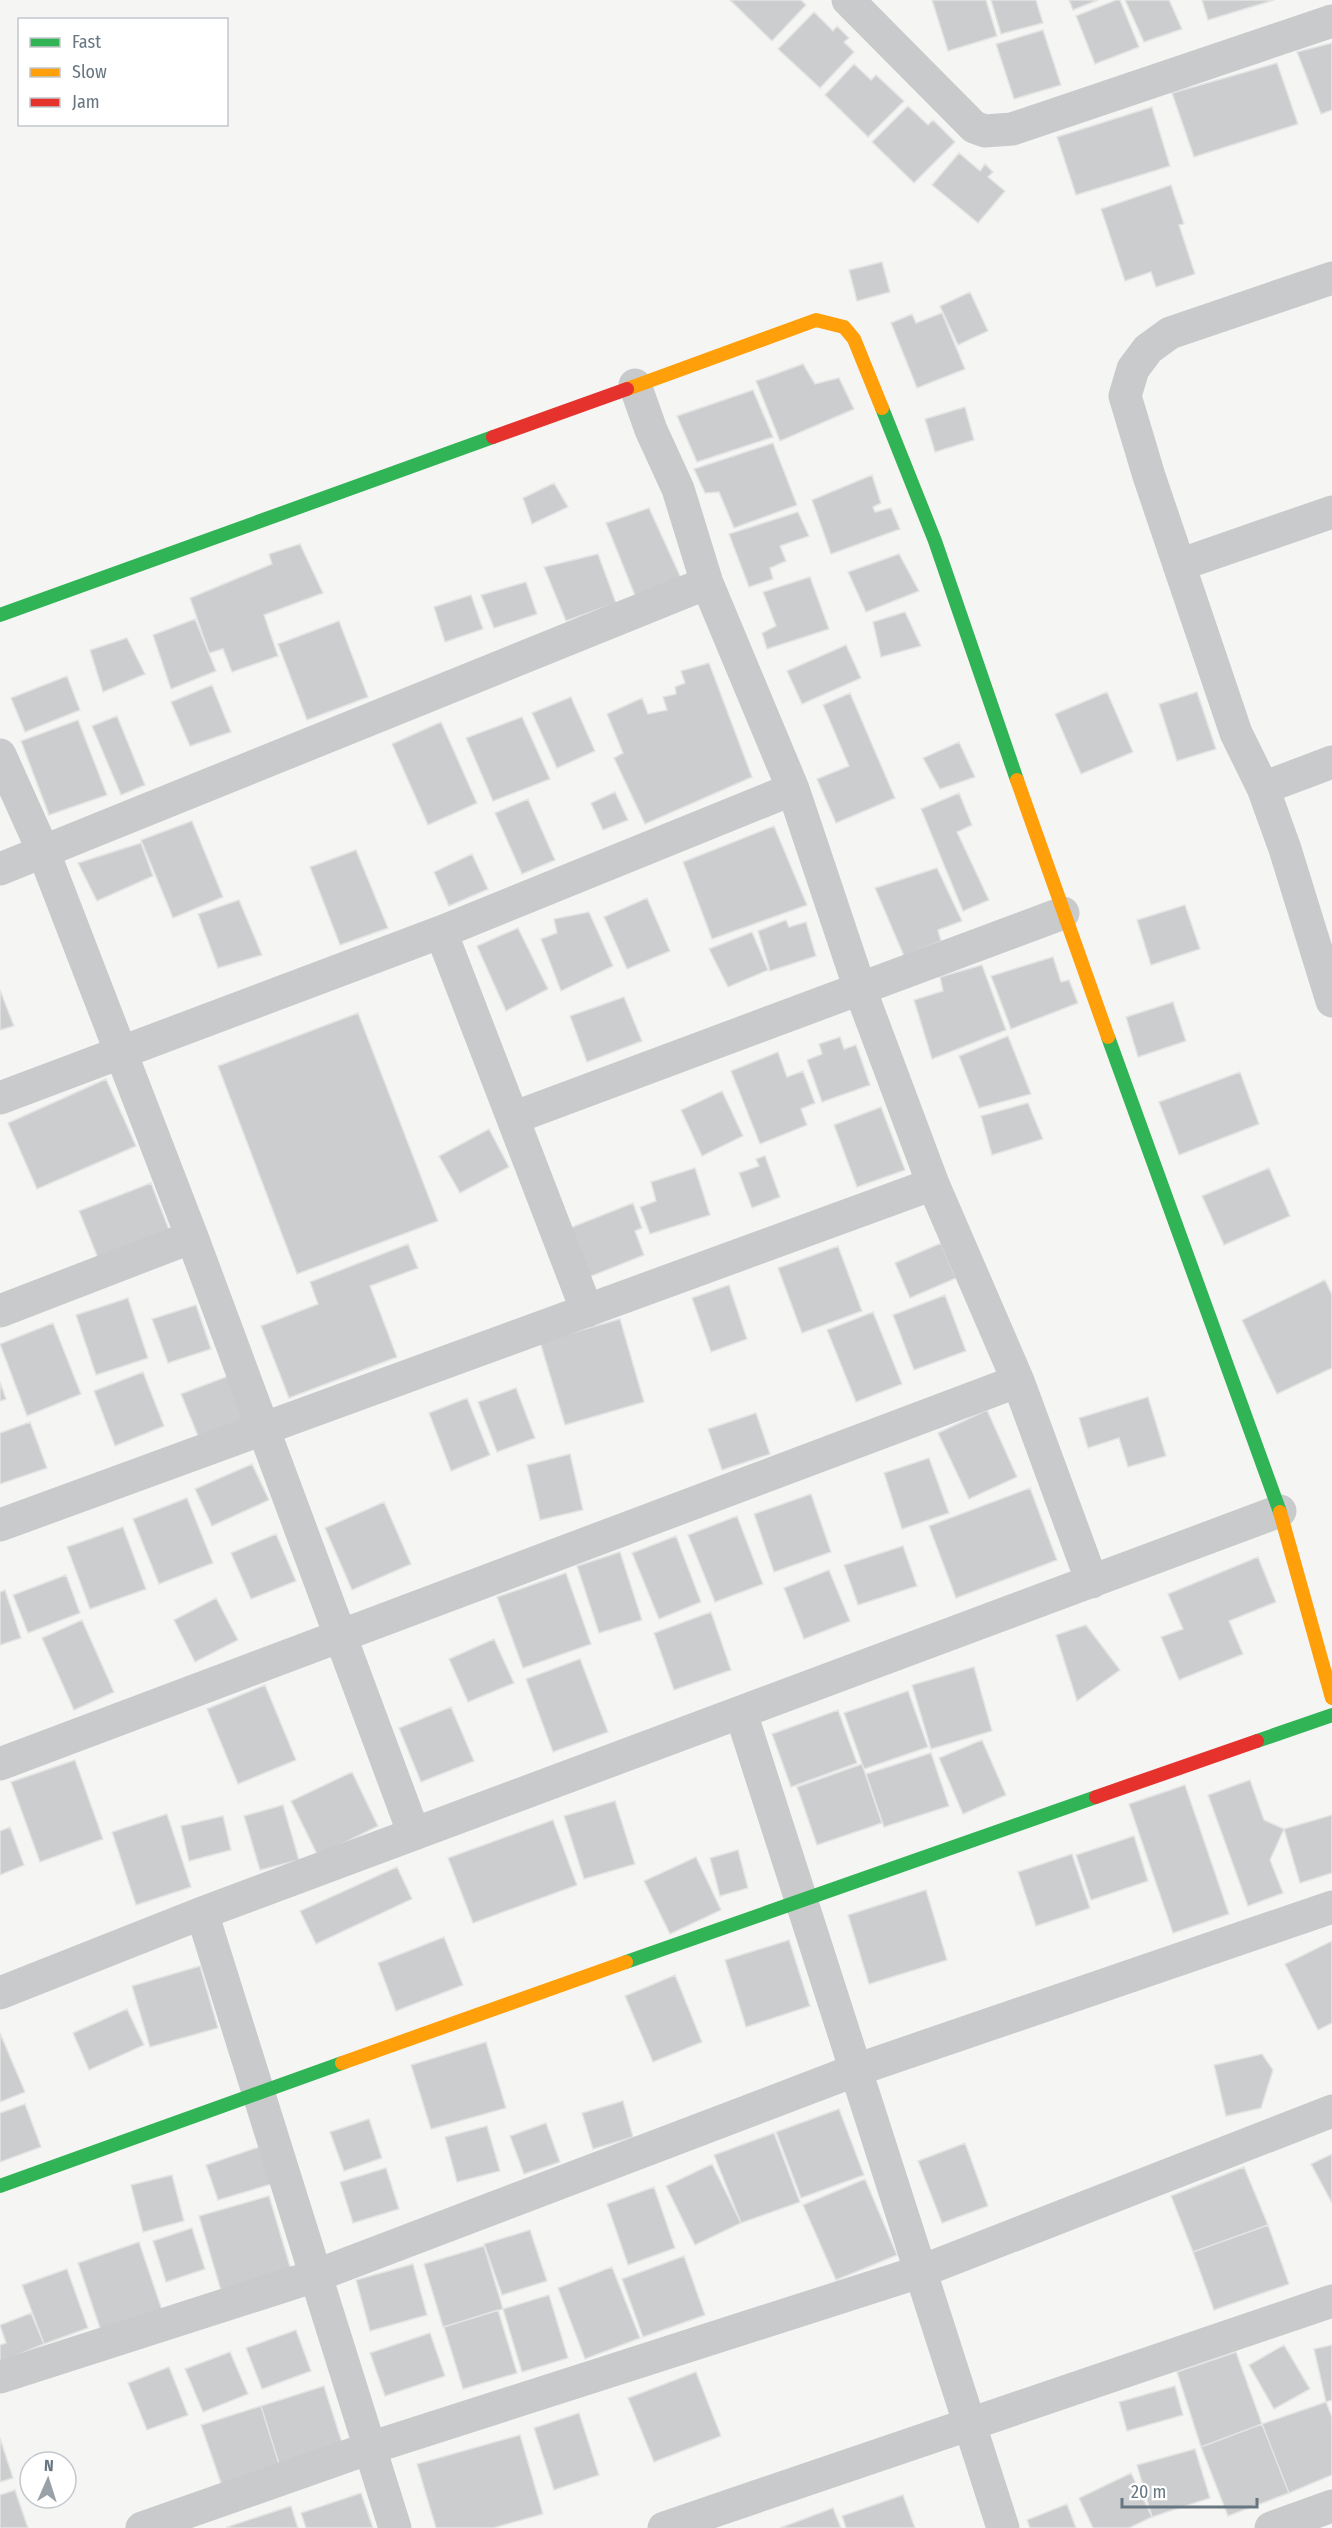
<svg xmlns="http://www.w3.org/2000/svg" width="1332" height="2528" font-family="'Fira Sans Condensed',sans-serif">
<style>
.building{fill:#cccdce;stroke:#e4e4e4;stroke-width:1.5}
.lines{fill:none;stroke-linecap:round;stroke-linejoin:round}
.street{stroke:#c9cacb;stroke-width:33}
.fast{stroke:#30b455;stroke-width:14}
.slow{stroke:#ff9f0a;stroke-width:14}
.jam{stroke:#e5322d;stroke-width:14}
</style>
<rect width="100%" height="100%" fill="#f5f5f4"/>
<path class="building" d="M730,0H801L806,5L772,41Z
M932,0H986L997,36L948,51Z
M991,0H1036L1043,23L1001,34Z
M1069,0H1098L1073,10Z
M1116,0H1120L1139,47L1095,64L1076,16Z
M1125,0H1169L1182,29L1144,42Z
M1202,0H1274L1208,20Z
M814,12L833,31L837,26L849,38L844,42L854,52L820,88L778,49Z
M1043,30L1061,85L1014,99L996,44Z
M1332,43V110L1321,114L1297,52Z
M1277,63L1298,124L1194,157L1172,93Z
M854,64L871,80L876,75L904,101L868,137L825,95Z
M908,106L928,125L933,120L955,142L914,183L872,142Z
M1152,107L1170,166L1076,195L1057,137Z
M959,153L980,171L985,164L993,172L988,177L1005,191L978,223L932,185Z
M1171,185L1184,224L1179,225L1195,274L1156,287L1151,272L1125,281L1101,209Z
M882,262L890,292L857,301L849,270Z
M970,292L988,331L958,345L940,306Z
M942,313L965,369L917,388L891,323L912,314L916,323Z
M803,364L815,384L839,378L854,409L780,441L756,381Z
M753,390L773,437L697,462L677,416Z
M965,407L974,440L935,452L925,419Z
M773,443L797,505L734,528L719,492L705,493L694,469Z
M872,475L881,503L873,507L875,512L891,508L900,529L831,554L812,500Z
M554,483L568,507L532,524L523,498Z
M649,508L681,578L636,598L606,523Z
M798,512L809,536L780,546L786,561L770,568L773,579L749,587L729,534Z
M300,544L323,593L264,615L278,656L232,672L223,649L209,653L190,598L272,564L269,554Z
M598,554L616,603L566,621L544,567Z
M899,554L919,591L866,612L848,572Z
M810,577L829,629L767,649L762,633L776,626L763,592Z
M526,582L537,614L494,628L481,595Z
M471,595L483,629L445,642L434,607Z
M905,612L921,646L881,657L873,622Z
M195,619L216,671L171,689L153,635Z
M339,621L368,697L307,720L278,644Z
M127,638L145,674L103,692L90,650Z
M846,645L861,678L802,704L787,671Z
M709,663L752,777L645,824L614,758L623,753L607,714L642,698L648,714L667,710L663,697L676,694L675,687L685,683L681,671Z
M67,676L80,710L25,732L11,698Z
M212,685L231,732L190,746L171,702Z
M1107,692L1133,752L1081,774L1055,714Z
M1197,692L1216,749L1177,761L1159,704Z
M850,693L895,798L836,823L817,779L849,766L823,705Z
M571,697L595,751L557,768L532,713Z
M117,716L145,785L121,795L92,726Z
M522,717L550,779L493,801L466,738Z
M78,720L107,795L49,815L21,741Z
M441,722L477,803L428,825L392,744Z
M959,742L975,777L940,789L923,758Z
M615,792L628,820L603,830L591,803Z
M959,793L972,825L957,832L989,900L963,911L921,809Z
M528,799L555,860L522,874L495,813Z
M192,821L223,897L173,918L141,840Z
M774,826L807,905L712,939L683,862Z
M141,843L153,876L97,901L78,863Z
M356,850L388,928L340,945L310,867Z
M472,854L488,889L449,906L434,872Z
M937,868L962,921L938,930L941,941L904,956L875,888Z
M647,898L670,951L627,969L604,917Z
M239,900L262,955L218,968L198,914Z
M1185,905L1200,949L1151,965L1137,920Z
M589,912L613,966L561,991L541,939L557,933L554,919Z
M786,920L789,927L806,922L816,956L770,971L758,931Z
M518,928L548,989L506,1011L477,946Z
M752,932L768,970L728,987L709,949Z
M1053,957L1061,982L1069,980L1078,1003L1011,1029L991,976Z
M982,965L1006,1030L932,1059L914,1000L943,991L940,977Z
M0,990L14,1026L0,1030Z
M624,997L642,1041L587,1062L570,1016Z
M1173,1002L1186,1041L1138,1057L1126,1017Z
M358,1013L438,1221L297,1274L218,1066Z
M1008,1036L1031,1094L979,1108L959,1056Z
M840,1037L844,1049L856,1045L870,1085L822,1102L807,1060L822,1054L819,1044Z
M778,1052L787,1077L803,1071L815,1103L801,1109L807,1125L760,1144L731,1071Z
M1240,1072L1259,1124L1179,1155L1159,1102Z
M106,1079L136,1146L37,1189L8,1123Z
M722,1091L743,1136L702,1156L681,1110Z
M1028,1103L1043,1139L992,1155L981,1116Z
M881,1107L905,1170L857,1187L834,1125Z
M489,1129L509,1167L460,1193L439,1156Z
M765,1156L780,1197L752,1208L739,1173L759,1166L756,1159Z
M695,1168L710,1215L650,1234L640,1207L656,1201L651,1182Z
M1269,1168L1290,1216L1224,1245L1202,1196Z
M151,1183L173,1240L102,1268L79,1211Z
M633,1203L642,1228L635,1231L644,1255L589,1277L570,1228Z
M941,1243L956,1278L910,1298L895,1263Z
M408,1244L418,1268L370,1286L397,1357L289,1398L261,1326L318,1304L310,1282Z
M838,1246L862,1311L802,1333L778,1268Z
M1325,1280L1332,1295V1368L1277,1394L1242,1320Z
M729,1285L747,1339L711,1352L692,1298Z
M945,1295L966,1351L914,1370L893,1315Z
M128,1298L148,1358L96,1375L76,1315Z
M196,1305L211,1349L168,1363L152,1319Z
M873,1312L902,1384L856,1402L827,1330Z
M620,1319L644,1402L565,1425L540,1342Z
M53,1323L81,1394L27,1416L0,1344Z
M143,1372L164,1426L115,1446L94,1391Z
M231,1375L250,1422L200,1441L181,1394Z
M0,1382L6,1399L0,1401Z
M516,1388L535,1438L497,1452L478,1402Z
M1148,1397L1166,1456L1128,1467L1119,1438L1088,1448L1079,1418Z
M467,1398L490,1455L451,1471L429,1413Z
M987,1410L1017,1477L969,1499L938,1433Z
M756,1413L770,1454L722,1470L708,1429Z
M30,1422L47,1468L0,1484V1433Z
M570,1454L583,1510L540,1520L527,1465Z
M929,1458L949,1513L902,1529L884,1473Z
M252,1464L269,1500L212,1526L195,1489Z
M1030,1488L1057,1560L956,1598L929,1526Z
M811,1494L831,1552L774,1572L754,1514Z
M187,1498L213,1563L159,1584L133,1519Z
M384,1502L411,1564L352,1590L325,1528Z
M737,1516L763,1584L715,1602L688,1535Z
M123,1527L146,1589L90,1609L67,1547Z
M276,1534L296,1581L251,1599L231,1553Z
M676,1536L701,1602L659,1619L632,1553Z
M903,1546L917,1586L858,1605L844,1565Z
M620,1552L642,1620L599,1633L577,1566Z
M1258,1557L1276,1602L1229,1621L1243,1654L1179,1680L1161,1637L1183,1629L1168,1594Z
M829,1570L850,1621L804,1639L784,1588Z
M566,1573L591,1644L523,1668L497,1597Z
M66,1575L80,1613L28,1633L13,1595Z
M5,1590L21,1638L0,1645V1592Z
M216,1598L238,1640L195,1662L174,1620Z
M711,1612L731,1670L674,1690L654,1633Z
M82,1620L114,1692L74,1710L42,1638Z
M1086,1625L1120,1670L1077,1701L1056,1635Z
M494,1639L514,1683L468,1702L449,1659Z
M580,1659L608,1732L553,1752L526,1679Z
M974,1667L992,1731L931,1749L912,1685Z
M265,1685L296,1760L238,1784L207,1709Z
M908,1691L928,1747L864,1769L844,1713Z
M451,1707L474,1761L421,1782L399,1728Z
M838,1710L857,1763L791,1787L772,1734Z
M982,1740L1006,1795L963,1814L939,1758Z
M931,1753L949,1806L884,1827L866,1774Z
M75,1760L103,1839L40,1862L11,1782Z
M862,1764L882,1823L817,1845L797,1787Z
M352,1772L378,1826L318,1856L291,1801Z
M1250,1780L1264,1820L1284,1829L1270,1860L1283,1893L1248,1906L1208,1795Z
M1185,1785L1229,1914L1173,1933L1129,1804Z
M615,1801L635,1864L584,1879L564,1816Z
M283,1805L299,1860L260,1870L244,1816Z
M167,1814L191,1887L136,1905L112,1832Z
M1332,1815V1873L1300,1883L1284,1829Z
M223,1816L231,1850L189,1861L181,1826Z
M553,1820L577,1885L473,1923L448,1858Z
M10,1827L24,1865L0,1875V1831Z
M1134,1836L1148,1881L1091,1900L1076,1855Z
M738,1850L748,1888L720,1896L710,1858Z
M1072,1854L1090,1908L1036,1926L1018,1872Z
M696,1857L721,1910L670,1934L644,1881Z
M397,1867L412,1899L316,1944L300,1911Z
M926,1890L947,1960L869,1984L848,1915Z
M444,1937L463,1985L396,2011L378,1963Z
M789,1940L810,2006L746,2027L725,1960Z
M1332,1941V2023L1318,2030L1285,1964Z
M200,1966L218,2028L150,2047L132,1986Z
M675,1975L702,2042L653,2062L625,1996Z
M127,2009L144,2045L89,2070L73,2033Z
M0,2033L25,2092L0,2102Z
M486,2042L506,2108L431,2129L411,2065Z
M1262,2054L1273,2070L1261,2108L1226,2116L1214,2065Z
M623,2101L633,2137L593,2149L582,2113Z
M25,2104L41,2147L0,2162V2113Z
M839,2109L864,2175L801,2198L776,2132Z
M369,2119L382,2158L344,2171L330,2132Z
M546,2123L560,2162L524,2174L510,2136Z
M487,2126L500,2171L457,2182L445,2137Z
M774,2133L800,2202L741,2223L714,2155Z
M965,2143L988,2206L942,2223L918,2161Z
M259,2147L272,2184L218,2200L206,2165Z
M1332,2154V2203L1311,2164Z
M712,2164L741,2223L695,2245L666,2186Z
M1244,2167L1268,2225L1193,2252L1171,2196Z
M386,2168L399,2209L353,2223L340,2182Z
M172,2175L184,2221L143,2232L131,2185Z
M865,2179L897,2255L836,2280L803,2205Z
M654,2187L675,2248L628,2265L607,2204Z
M269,2196L292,2273L222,2294L199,2216Z
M1268,2225L1289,2284L1214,2310L1193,2252Z
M192,2228L205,2269L166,2282L153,2241Z
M530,2230L547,2281L502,2295L484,2244Z
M139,2242L162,2310L101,2331L78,2263Z
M484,2246L503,2309L443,2327L424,2264Z
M684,2256L705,2315L643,2337L622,2279Z
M413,2264L427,2315L370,2331L356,2280Z
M612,2267L640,2338L585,2359L558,2288Z
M67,2269L88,2328L44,2344L22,2285Z
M549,2295L568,2358L522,2372L503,2309Z
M498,2310L517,2373L463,2389L444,2327Z
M31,2313L44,2344L0,2362V2345L6,2343L0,2325Z
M296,2330L311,2371L262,2389L246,2348Z
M430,2333L445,2376L385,2396L370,2353Z
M1284,2345L1310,2389L1274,2409L1249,2365Z
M1332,2345V2400L1326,2402L1314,2349Z
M230,2352L248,2394L203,2412L185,2369Z
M1236,2352L1262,2424L1201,2447L1177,2372Z
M169,2367L188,2415L147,2430L128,2383Z
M696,2372L721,2436L654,2462L628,2398Z
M324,2386L343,2446L280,2467L261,2406Z
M1175,2386L1183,2415L1127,2431L1119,2402Z
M1326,2402L1332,2417V2475L1289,2493L1262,2424Z
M261,2406L280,2467L222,2486L201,2425Z
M579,2413L599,2475L554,2490L534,2428Z
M1262,2424L1289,2493L1228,2516L1201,2447Z
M520,2435L543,2514L493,2528H436L417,2464Z
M0,2438L13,2478L0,2482Z
M1195,2449L1210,2498L1152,2517L1137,2465Z
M1131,2473L1152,2517L1129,2528H1093L1079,2498Z
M15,2490L28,2528H0V2495Z
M361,2493L373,2528H306L301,2513Z
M903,2495L915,2528H846L842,2516Z
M1067,2504L1076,2528H1030L1027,2520Z
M291,2506L298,2528H227V2527Z
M833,2508L841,2528H780Z"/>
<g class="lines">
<path class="street" d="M848,0L974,127L985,131L1012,129L1332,21
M1332,278L1170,333L1148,349L1133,369L1125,396L1149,476L1236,733L1263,788L1285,849L1332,1001
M635,385L651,430L678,489L707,583L793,789L860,989L933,1184L1018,1381L1092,1582
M1179,565L1332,512
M0,755L44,853L192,1237L414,1834
M1263,788L1332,762
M0,869L707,583
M441,932L587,1311
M0,1098L441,932L793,789
M513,1118L1063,913
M0,1311L192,1237
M0,1525L933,1184
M741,1713L1003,2528
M0,1764L1018,1381
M202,1913L395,2528
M0,1993L202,1913L1280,1511
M0,2377L315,2276L856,2070L1332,1907
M142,2528L370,2448L919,2272L1332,2111
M664,2528L1332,2301
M1271,2528L1332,2506"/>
<path class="fast" d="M882,408L935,541L1017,780
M0,615L493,437
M1108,1037L1280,1512
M1257,1741L1332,1715
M626,1962L1096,1797
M0,2186L342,2063"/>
<path class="slow" d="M627,389L816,320L844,327L854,339L882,408
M1017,780L1108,1037
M1280,1512L1332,1698
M342,2063L626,1962"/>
<path class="jam" d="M493,437L627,389
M1096,1797L1257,1741"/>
</g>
<rect x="18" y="18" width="210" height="108" fill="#ffffff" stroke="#c2c8cd" stroke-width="1.5"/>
<rect x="30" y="38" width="30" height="9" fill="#30b455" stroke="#c2c8cd" stroke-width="1.5"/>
<text x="72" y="48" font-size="18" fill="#677681">Fast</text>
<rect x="30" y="68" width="30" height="9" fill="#ff9f0a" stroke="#c2c8cd" stroke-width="1.5"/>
<text x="72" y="78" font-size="18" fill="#677681">Slow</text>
<rect x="30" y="98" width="30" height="9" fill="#e5322d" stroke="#c2c8cd" stroke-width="1.5"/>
<text x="72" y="108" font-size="18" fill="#677681">Jam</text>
<g transform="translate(48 2480) rotate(3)"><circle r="28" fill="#ffffff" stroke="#c2c8cd" stroke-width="1.5"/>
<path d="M0-4.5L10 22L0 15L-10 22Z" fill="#99a2a9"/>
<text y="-9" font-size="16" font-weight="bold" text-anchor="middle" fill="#677681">N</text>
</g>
<path d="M1122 2498v9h135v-9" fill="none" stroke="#677681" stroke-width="3"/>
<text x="1131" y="2498" font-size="18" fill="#677681" stroke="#ffffff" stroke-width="4.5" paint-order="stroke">20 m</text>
</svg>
